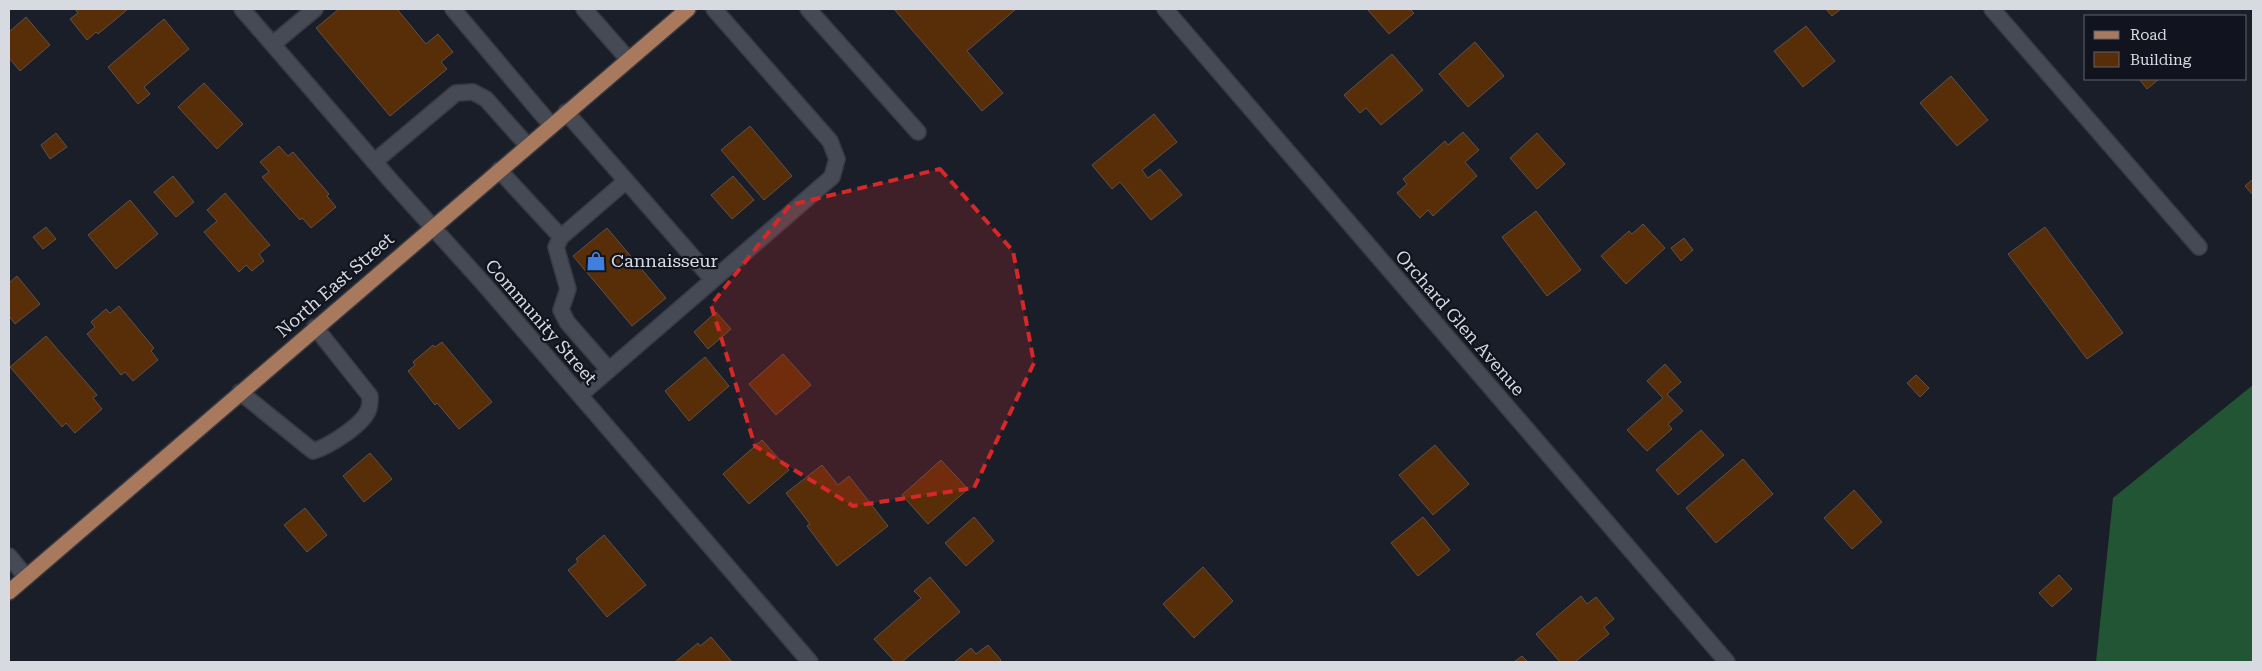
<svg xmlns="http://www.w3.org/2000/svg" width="2262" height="671" font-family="'Roboto Serif',serif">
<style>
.forest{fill:#225534}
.building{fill:#582e08;stroke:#5e524a}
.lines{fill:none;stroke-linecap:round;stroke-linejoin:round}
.minor-casing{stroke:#383a42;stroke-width:18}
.major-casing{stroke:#383a42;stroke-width:18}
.minor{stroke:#464a55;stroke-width:15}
.major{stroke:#a8795d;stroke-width:15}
.marked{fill:#d62828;fill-opacity:0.2;stroke:#d62828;stroke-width:4;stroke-dasharray:10 6;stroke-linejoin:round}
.labels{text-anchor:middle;stroke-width:4.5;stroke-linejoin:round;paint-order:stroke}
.poi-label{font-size:18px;fill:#d8dae1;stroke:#11141e;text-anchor:start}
.street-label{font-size:18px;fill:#d8dae1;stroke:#11141e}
</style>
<rect width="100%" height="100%" fill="#1a1e28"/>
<path class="forest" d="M2253,385V662H2096L2113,498Z"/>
<path class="building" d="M75,9H128L98,34L96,32L87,40L70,19L78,13Z
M339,9H397L426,44L438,34L453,52L441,62L447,69L390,116L316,28Z
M894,9H1016L967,51L1003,93L982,111Z
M1367,9H1410L1414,13L1389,34Z
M1826,9H1841L1832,16Z
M26,17L50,45L20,71L9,58V32Z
M164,19L189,49L144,87L150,94L138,104L108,67Z
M1806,26L1835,61L1803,87L1774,51Z
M1475,42L1504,76L1468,107L1439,74Z
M1392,54L1423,90L1381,125L1366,108L1360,113L1344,95Z
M1951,76L1988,120L1957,146L1920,103Z
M2139,79H2159L2147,89Z
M204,83L243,124L217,149L178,107Z
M1154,114L1177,142L1142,170L1148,178L1160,169L1182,195L1151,220L1120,182L1112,189L1092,165Z
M750,126L792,176L764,200L721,150Z
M1463,132L1479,150L1465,162L1477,176L1433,216L1428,210L1420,218L1397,193L1407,184L1403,179L1445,141L1448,145Z
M56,133L67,147L50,159L41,145Z
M1537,133L1565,164L1537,189L1510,158Z
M279,146L288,156L293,152L329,194L327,196L336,207L311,228L302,218L300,220L262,177L269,172L260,162Z
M173,176L194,202L176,217L154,192Z
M733,176L754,200L732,219L711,195Z
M2253,179V195L2245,186Z
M225,193L270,245L259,254L264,261L252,271L246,265L239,272L204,232L217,221L207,210Z
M130,200L158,234L116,269L88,235Z
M1536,211L1581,270L1547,296L1502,237Z
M1643,224L1665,248L1626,284L1601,256L1629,231L1632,234Z
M46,227L56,239L43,249L33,237Z
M2045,227L2123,333L2087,359L2008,254Z
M607,228L666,298L632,326L573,256Z
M1684,238L1693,250L1681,261L1671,248Z
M17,276L40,304L15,324L9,316V283Z
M119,306L154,348L151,351L158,360L133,381L125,372L121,375L87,334L95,327L91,322L106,309L110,313Z
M716,312L731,329L708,349L694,332Z
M46,336L97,395L93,398L102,409L75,433L66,423L62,427L10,367Z
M442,342L492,402L459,429L437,403L435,405L408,371L415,365L413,362L433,345L435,347Z
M783,354L811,385L776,415L749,384Z
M705,357L729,386L689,421L665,391Z
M1665,364L1681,382L1667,394L1683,411L1668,424L1672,429L1647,451L1627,430L1663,398L1647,381Z
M1916,375L1929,388L1920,397L1907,383Z
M1701,430L1724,455L1678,495L1656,470Z
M762,440L789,470L749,504L723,474Z
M1435,445L1469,484L1433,515L1399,475Z
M370,453L392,479L364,502L343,476Z
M1743,459L1773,494L1716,543L1686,508Z
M941,460L968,489L928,524L902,495Z
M822,465L838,485L849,476L888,526L837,566L807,526L810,524L786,493Z
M1854,490L1882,522L1852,549L1824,518Z
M305,508L327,535L307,552L284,525Z
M974,517L994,541L966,566L945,543Z
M1423,517L1450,550L1418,576L1391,543Z
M604,535L646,585L607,617L568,570L578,562L576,559Z
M1203,567L1233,601L1194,638L1163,604Z
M2059,575L2072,589L2052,607L2039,593Z
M930,577L960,612L902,662H895L874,639L921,598L914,591Z
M1581,596L1587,604L1596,597L1614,619L1604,627L1609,634L1575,662H1560L1536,634Z
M711,637L732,662H675L698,643L700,646Z
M988,645L1001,660L999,662H954L971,648L976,654Z
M1522,656L1528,662H1514Z"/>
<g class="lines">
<defs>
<path id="minor" d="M242,9L391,181L483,283L810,662
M453,9L551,125
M584,9L628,59
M808,9L918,132
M1165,9L1727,662
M1992,9L2199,247
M273,44L315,9
M566,112L713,280
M374,162L456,93L473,92L486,99L527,145
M499,170L561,237
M609,370L567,322L561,310L568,289L556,247L561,237L626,181
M240,392L313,451C328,447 365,424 369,408C370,405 370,400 370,396L315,327
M580,395L832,177L837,159L830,141L714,9
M9,556L26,577"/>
<path id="major" d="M9,592L688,9"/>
</defs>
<use href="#minor" class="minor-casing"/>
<use href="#major" class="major-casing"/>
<use href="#minor" class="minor"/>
<use href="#major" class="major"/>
</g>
<path class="marked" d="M940,169L1013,251L1034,363L974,488L853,506L755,446L711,305L790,205Z"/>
<defs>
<symbol id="shop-bare" viewBox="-9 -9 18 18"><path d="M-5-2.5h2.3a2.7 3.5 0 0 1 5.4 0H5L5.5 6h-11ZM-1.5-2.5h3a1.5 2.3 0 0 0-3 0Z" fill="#3f7fe0" stroke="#11141e" stroke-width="2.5" paint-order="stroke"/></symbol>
</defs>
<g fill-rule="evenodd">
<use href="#shop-bare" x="582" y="247" width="28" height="28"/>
</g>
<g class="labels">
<g class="poi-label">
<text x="611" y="267">Cannaisseur</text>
</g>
<g class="street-label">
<text transform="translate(335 285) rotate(-41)" y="6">North East Street</text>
<text transform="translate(541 322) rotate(49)" y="6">Community Street</text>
<text transform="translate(1460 323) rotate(49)" y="6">Orchard Glen Avenue</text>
</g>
</g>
<rect width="2262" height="671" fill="none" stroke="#d8dae1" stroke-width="20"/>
<rect x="2084" y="15" width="162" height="65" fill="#11141e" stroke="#61636c"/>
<rect x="2094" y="31" width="25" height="8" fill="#a8795d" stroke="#61636c"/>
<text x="2130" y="40" font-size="15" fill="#d8dae1">Road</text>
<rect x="2094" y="52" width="25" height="15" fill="#582e08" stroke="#61636c"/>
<text x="2130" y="65" font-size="15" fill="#d8dae1">Building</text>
</svg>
